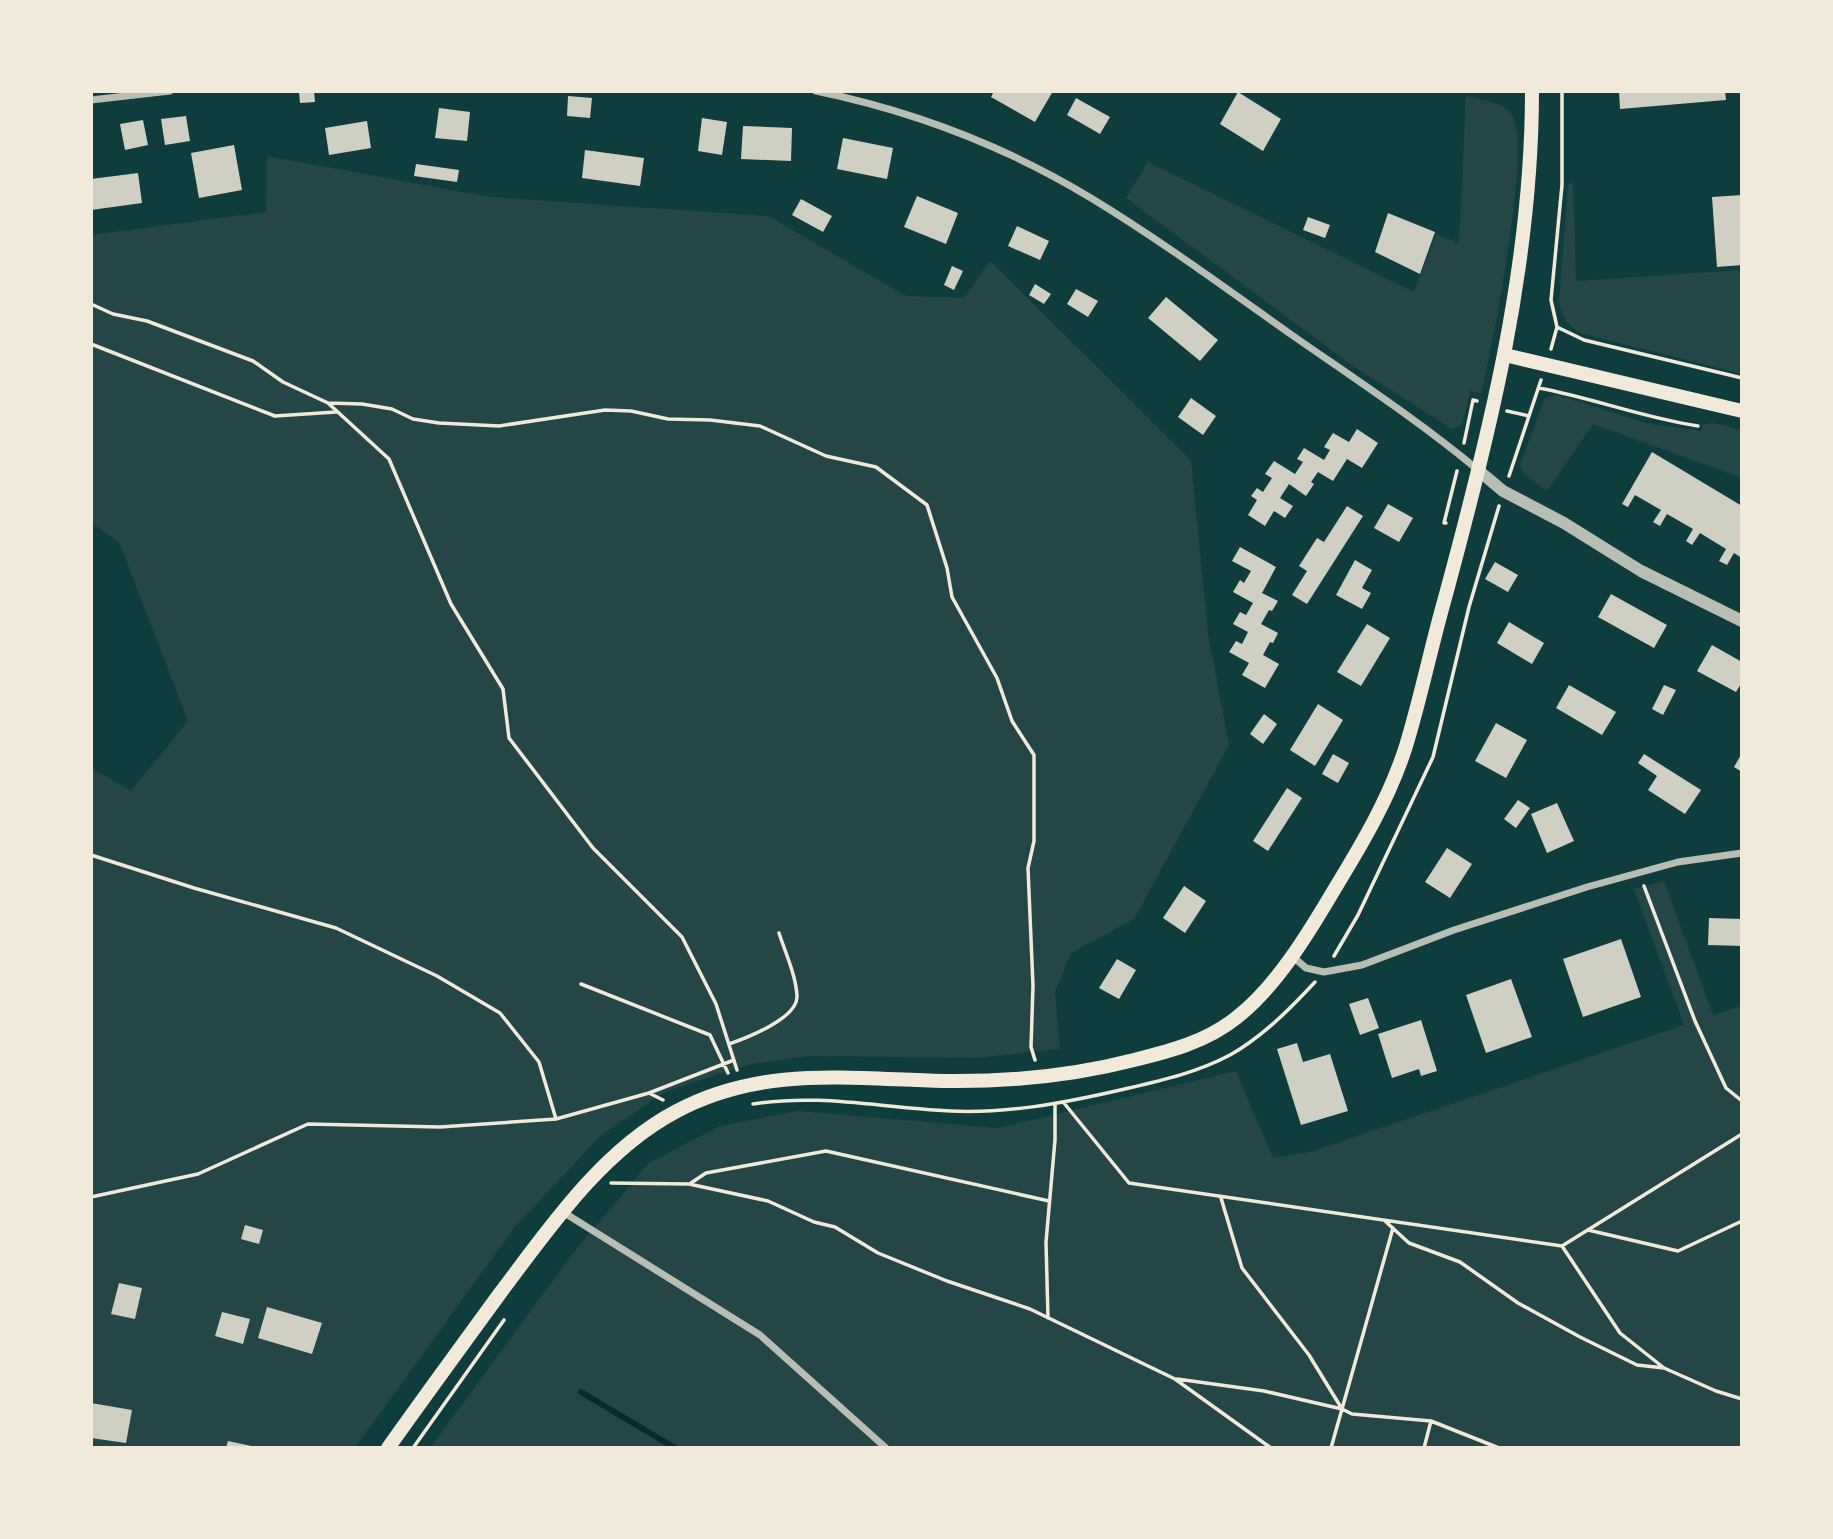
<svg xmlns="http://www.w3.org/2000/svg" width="1833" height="1539" font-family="'Exo 2',sans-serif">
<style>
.green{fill:#244646}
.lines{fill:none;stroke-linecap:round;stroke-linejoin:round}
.stream{stroke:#0a2a2b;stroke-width:6}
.building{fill:#cfcfc3}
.path{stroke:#f1e9da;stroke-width:3.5}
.minor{stroke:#b8beb3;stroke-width:7}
.tertiary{stroke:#b8beb3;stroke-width:12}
.secondary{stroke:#f1e9da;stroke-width:14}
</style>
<rect width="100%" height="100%" fill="#0f3d3e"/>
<path class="green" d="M1466,96C1478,100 1502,102 1511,113C1534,139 1491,353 1481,394L1470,391L1462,425L1452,429L1353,366L1126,198L1148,162L1414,292L1436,234L1459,243Z
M267,156L490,197L768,216L906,296L964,298L990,261L1191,461L1208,634L1229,745L1134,919L1071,953L1055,992L1060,1049L977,1058L811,1056L751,1064L667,1091L600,1136L514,1228L355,1448H91V768L131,791L188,721L119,542L91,523V235L266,212Z
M1573,183L1576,281L1742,270V374L1580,333C1568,324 1562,317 1559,302L1568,184Z
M1558,395L1645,423L1702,431V424L1714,423L1742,430V478L1593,424L1547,491L1525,475L1520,465L1544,399L1549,396Z
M1664,881L1713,1015L1742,1006V1448H430L573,1253L649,1163L720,1126L797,1111L998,1128L1236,1071L1273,1158L1310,1152L1684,1025L1634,889Z"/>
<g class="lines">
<path class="stream" d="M581,1392L675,1448"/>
</g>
<path class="building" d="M314,91L315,102L300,103L299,92Z
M994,91H1053L1035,122L991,97Z
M1619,91H1725L1726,100L1620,109Z
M1238,92L1281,119L1263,151L1220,124Z
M568,96L592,98L590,118L567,116Z
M1076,98L1110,117L1100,134L1067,115Z
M439,108L470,112L467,141L435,138Z
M186,116L190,141L165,145L161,119Z
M702,118L727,122L722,155L698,151Z
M143,120L148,145L125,150L120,124Z
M367,121L371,148L329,155L325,128Z
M743,126L792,128L791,161L741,159Z
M843,138L893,148L887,179L837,169Z
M234,145L242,190L199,198L191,153Z
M585,150L644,158L640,186L582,178Z
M416,164L459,170L457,182L414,176Z
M138,173L142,203L91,210V179Z
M1742,195V265L1717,267L1712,197Z
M917,196L958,213L946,244L904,227Z
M801,199L832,216L823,232L792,215Z
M1388,213L1435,232L1420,274L1375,252Z
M1308,217L1330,225L1325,238L1303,230Z
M1017,226L1049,241L1040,260L1008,246Z
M952,266L963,271L954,290L944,285Z
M1035,284L1051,294L1044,304L1029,295Z
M1076,289L1098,301L1088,317L1067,304Z
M1166,297L1218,340L1200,361L1148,318Z
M1191,398L1216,416L1203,435L1178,417Z
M1357,429L1378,443L1362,468L1347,459L1333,481L1318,472L1311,482L1314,484L1306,496L1289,484L1280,498L1293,506L1285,518L1274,511L1265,526L1248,515L1257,500L1251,496L1257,488L1263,492L1272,478L1265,474L1274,461L1295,474L1303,462L1297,459L1304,448L1324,460L1330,450L1324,447L1333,433L1349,442Z
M1652,452L1742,506V558L1734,553L1727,565L1719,561L1726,549L1700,533L1692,545L1686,541L1693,529L1667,514L1660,526L1653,522L1661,510L1635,495L1628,507L1622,504Z
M1388,504L1413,518L1399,542L1374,528Z
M1347,506L1363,516L1307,604L1292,595L1307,571L1299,566L1317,538L1324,542Z
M1240,547L1276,567L1262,593L1278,601L1272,611L1269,610L1261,624L1278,633L1273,643L1270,642L1263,655L1279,664L1265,688L1242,675L1249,663L1229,652L1236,641L1242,644L1248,632L1233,624L1240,612L1246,615L1253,603L1233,592L1240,580L1244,583L1251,571L1232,561Z
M1355,560L1372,570L1362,588L1371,593L1362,609L1336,595Z
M1495,562L1518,575L1508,592L1485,579Z
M1611,594L1667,625L1654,648L1598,617Z
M1509,622L1544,643L1532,664L1497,643Z
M1367,624L1390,638L1361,686L1337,672Z
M1712,645L1742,662V682L1736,692L1697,671Z
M1569,685L1616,712L1602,735L1556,708Z
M1664,685L1676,690L1663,715L1652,709Z
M1318,704L1343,720L1315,766L1290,750Z
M1264,714L1277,724L1263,744L1250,734Z
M1496,723L1527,740L1506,778L1475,761Z
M1742,753V772L1734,767Z
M1333,754L1349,763L1338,783L1322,774Z
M1644,754L1701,790L1685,814L1648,790L1657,776L1638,763Z
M1287,788L1302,798L1268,851L1253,841Z
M1518,800L1530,808L1516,828L1504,819Z
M1557,803L1574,841L1547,853L1531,814Z
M1447,848L1472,864L1450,898L1425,882Z
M1184,886L1206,901L1185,933L1163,918Z
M1709,918L1742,919V946L1708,945Z
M1621,939L1641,997L1583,1017L1563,959Z
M1117,959L1136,970L1119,999L1099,988Z
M1511,979L1532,1037L1486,1053L1466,995Z
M1368,998L1379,1028L1360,1035L1349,1004Z
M1421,1020L1437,1071L1421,1076L1419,1069L1392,1078L1378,1034Z
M1297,1043L1303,1062L1330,1054L1348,1111L1301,1125L1277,1049Z
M245,1225L263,1230L259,1244L241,1239Z
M119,1283L142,1288L135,1319L111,1314Z
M267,1307L322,1323L312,1354L258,1338Z
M222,1312L250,1319L243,1344L215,1336Z
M91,1403L132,1410L126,1443L91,1438Z
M228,1441L256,1447V1448H226Z"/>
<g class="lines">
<path class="path" d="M91,304L113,314L147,321L253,361L283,382L328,403L389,459L451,604L503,689L509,738L593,848L682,937L716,1004L737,1070
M1557,327L1584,340L1742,378
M91,344L275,416L336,412
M1551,349L1557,327L1551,300L1562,185V91
M1539,388C1593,398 1644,418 1698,426
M328,403L362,404L392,409L413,419L439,423L499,426L605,410L631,411L668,419L710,420L760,426L826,456L876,467L927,505L947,568L952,597L997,678L1012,721L1034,755V841L1028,868L1033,986L1031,1047L1035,1060
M1507,411L1529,416
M1464,443L1473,400L1477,401
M1509,476L1541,380
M1446,523H1444L1457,471
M91,855L194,888L336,928L437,976L500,1013L539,1062L556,1119
M1644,886L1695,1021L1726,1088L1742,1101
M1334,956L1358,915L1433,757L1469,607L1499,506
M581,984L710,1035L728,1073
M729,1044C747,1038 798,1018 797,996C796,975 785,952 779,933
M649,1093L734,1060
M1064,1103L1129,1183L1562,1246L1742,1134
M753,1104C814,1094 872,1106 934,1110C1000,1116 1065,1103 1129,1088C1164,1080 1198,1072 1230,1055C1262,1037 1290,1009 1315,982
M611,1183L689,1184L768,1201L814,1222L835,1227L878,1253L947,1281L1030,1309L1175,1379L1271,1448
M691,1183L706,1173L826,1151L1049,1201
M91,1197L198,1174L308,1124L440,1127L556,1119L649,1093L663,1100
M1221,1198L1242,1268L1309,1355L1342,1409
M1385,1221L1409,1243L1460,1262L1518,1303L1580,1337L1637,1365L1664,1368
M1588,1230L1678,1251L1742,1221
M1562,1246L1620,1333L1664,1368L1716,1391L1742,1399
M1048,1318L1046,1242L1055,1140V1104
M1177,1379L1264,1391L1342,1409L1352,1414L1431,1421L1499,1448
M413,1448L504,1320
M1331,1448L1393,1228
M1424,1448L1431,1421"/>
<path class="minor" d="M816,91C913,111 1007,147 1091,198C1160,240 1224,287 1289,333C1352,377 1418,420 1478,470
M91,100L170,91
M1292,956L1306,968L1324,972L1362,965L1454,930L1587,887L1678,862L1742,853
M563,1212L760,1335L886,1448"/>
<path class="tertiary" d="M1478,470L1503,491L1564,523L1641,571L1742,621"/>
<path class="secondary" d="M1505,355L1742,411
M388,1448C425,1396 463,1344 501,1292C550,1227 602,1151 675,1112C762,1065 849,1079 943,1081C1007,1082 1072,1076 1134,1060C1170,1051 1206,1042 1236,1018C1276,987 1308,934 1334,890C1362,844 1390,797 1406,746C1421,697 1431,647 1445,598C1490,432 1532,264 1532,91"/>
</g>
<rect width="1833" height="1539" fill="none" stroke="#f1e9da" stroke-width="186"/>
</svg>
